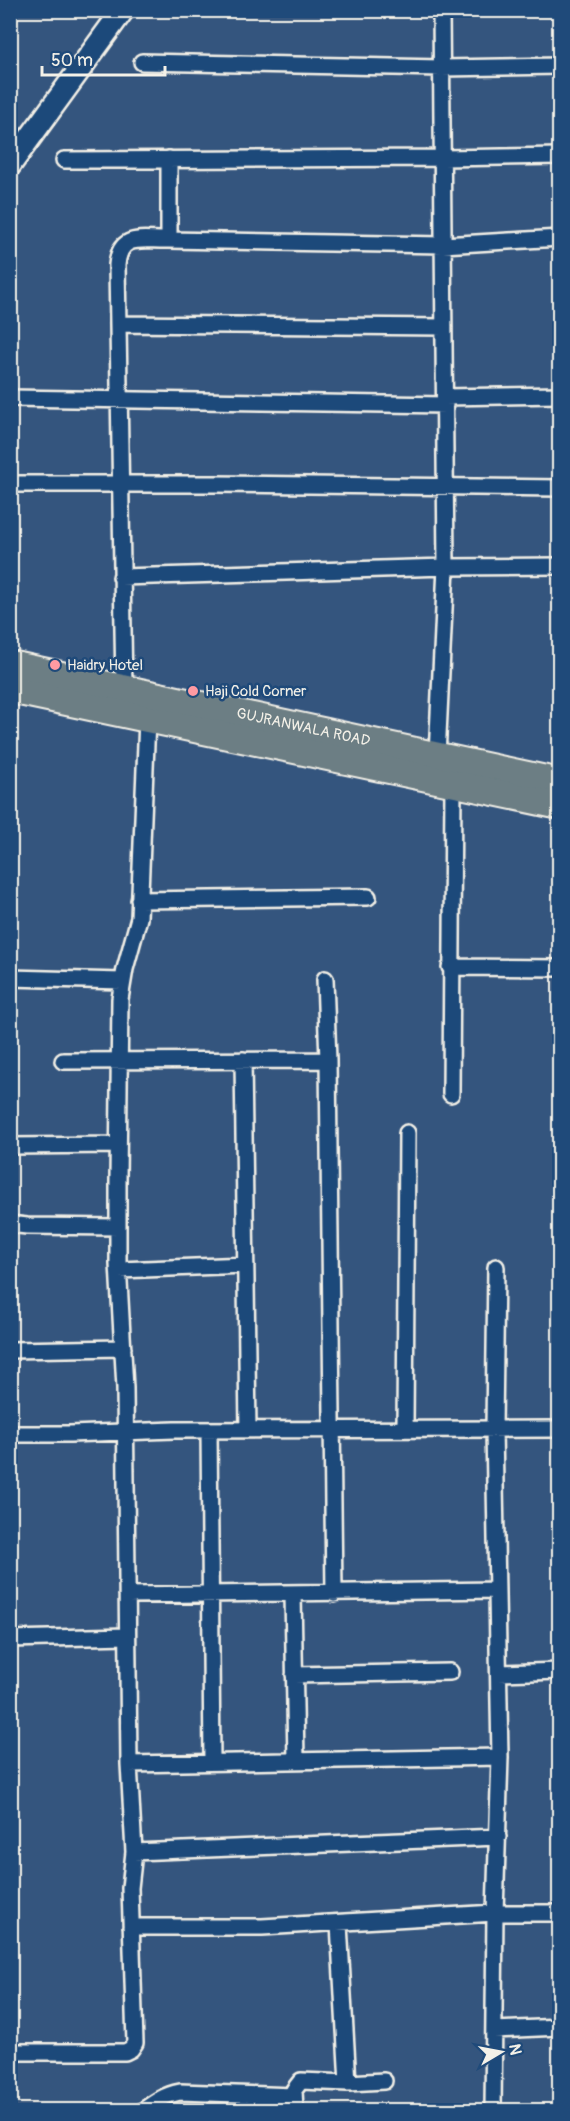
<svg xmlns="http://www.w3.org/2000/svg" width="570" height="2121" font-family="Pangolin,sans-serif">
<style>
.lines{fill:none;stroke-linecap:round;stroke-linejoin:round}
.minor-casing{stroke:#f4f1e8;stroke-width:20}
.secondary-casing{stroke:#f4f1e8;stroke-width:26}
.trunk-casing{stroke:#f4f1e8;stroke-width:30}
.minor{stroke:#1f4a7a;stroke-width:15}
.secondary{stroke:#1f4a7a;stroke-width:21}
.trunk{stroke:#6c7e84;stroke-width:26}
.poi-dot{fill:#ff9aa2;stroke:#1f4a7a;stroke-width:2}
.labels{text-anchor:middle;stroke-width:5;stroke-linejoin:round;paint-order:stroke}
.poi-label{font-size:15px;fill:#f4f1e8;stroke:#1f4a7a;text-anchor:start}
.street-label{font-size:15px;fill:#f4f1e8;stroke:#1f4a7a}
</style>
<rect width="100%" height="100%" fill="#34557e"/>
<filter id="ink" filterUnits="userSpaceOnUse"><feTurbulence type="fractalNoise" baseFrequency=".0167" numOctaves="2"/><feDisplacementMap in="SourceGraphic" scale="12" xChannelSelector="R" yChannelSelector="G"/><feConvolveMatrix kernelMatrix="1 2 1 2 8 2 1 2 1" color-interpolation-filters="sRGB"/></filter>
<g filter="url(#ink)">
<g class="lines">
<defs>
<path id="minor" d="M142,62L442,68L560,66
M64,160L443,158L560,156
M169,240V159
M118,324L444,327
M445,397L560,395
M10,398L445,405
M10,484H215L560,488
M121,577L446,567L560,566
M124,689L117,265C120,232 142,241 169,240L443,245L560,238
M437,756L446,567L441,10
M139,900L368,897
M450,967L560,968
M10,978L122,981
M325,979L328,1060L334,1594
M243,1060L248,1430
M63,1061L328,1060
M451,1094L453,784
M10,1146L118,1145
M10,1224L27,1226L118,1227
M119,1270L246,1265
M10,1350L123,1348
M405,1429L407,1133
M209,1430L212,1762
M10,1434H70L174,1430L560,1429
M293,1594L296,1761
M127,1595L497,1590
M10,1639L127,1636
M499,1673L560,1671
M294,1675L450,1672
M129,1764L500,1757
M134,1852L498,1837
M339,1924L348,2083
M131,1927H262L495,1913H560
M494,2030L560,2027
M10,2052H125L131,2049L135,2043L130,1888L134,1852L129,1764L125,1388L118,1264V1180L120,999L125,969L139,918L147,719
M144,2110C156,2101 165,2095 180,2092L294,2096
M295,2110L294,2090L301,2081L348,2083L384,2081
M493,2110L495,1913L500,1757L494,1429L496,1267"/>
<path id="secondary" d="M10,165L123,10"/>
<g id="trunk">
<path id="s1" d="M10,664L560,782"/>
<path d="M10,690L560,806"/>
</g>
</defs>
<use href="#minor" class="minor-casing"/>
<use href="#secondary" class="secondary-casing"/>
<use href="#trunk" class="trunk-casing"/>
<use href="#minor" class="minor"/>
<use href="#secondary" class="secondary"/>
<use href="#trunk" class="trunk"/>
</g>
</g>
<g class="poi-dot">
<circle cx="55" cy="665" r="6"/>
<circle cx="193" cy="691" r="6"/>
</g>
<g class="labels">
<g class="poi-label">
<text x="67" y="670">Haidry Hotel</text>
<text x="205" y="696">Haji Cold Corner</text>
</g>
<g class="street-label">
<text dy="5" stroke="none"><textPath href="#s1" startOffset="300">GUJRANWALA ROAD</textPath></text>
</g>
</g>
<rect width="570" height="2121" fill="none" stroke="#1f4a7a" stroke-width="36"/>
<rect x="18" y="18" width="534" height="2085" fill="none" stroke="#f4f1e8" stroke-width="2" filter="url(#ink)"/>
<g transform="translate(501 2052) rotate(80)" stroke="#1f4a7a" stroke-width="4.5" paint-order="stroke">
<path d="M0-4.5L10 22L0 15L-10 22Z" fill="#f4f1e8"/>
<text y="-9" font-size="16" font-weight="bold" text-anchor="middle" fill="#f4f1e8">N</text>
</g>
<path d="M42 66v9h123v-9" fill="none" stroke="#f4f1e8" stroke-width="3"/>
<text x="51" y="66" font-size="18" fill="#f4f1e8" stroke="#1f4a7a" stroke-width="4.5" paint-order="stroke">50 m</text>
</svg>
